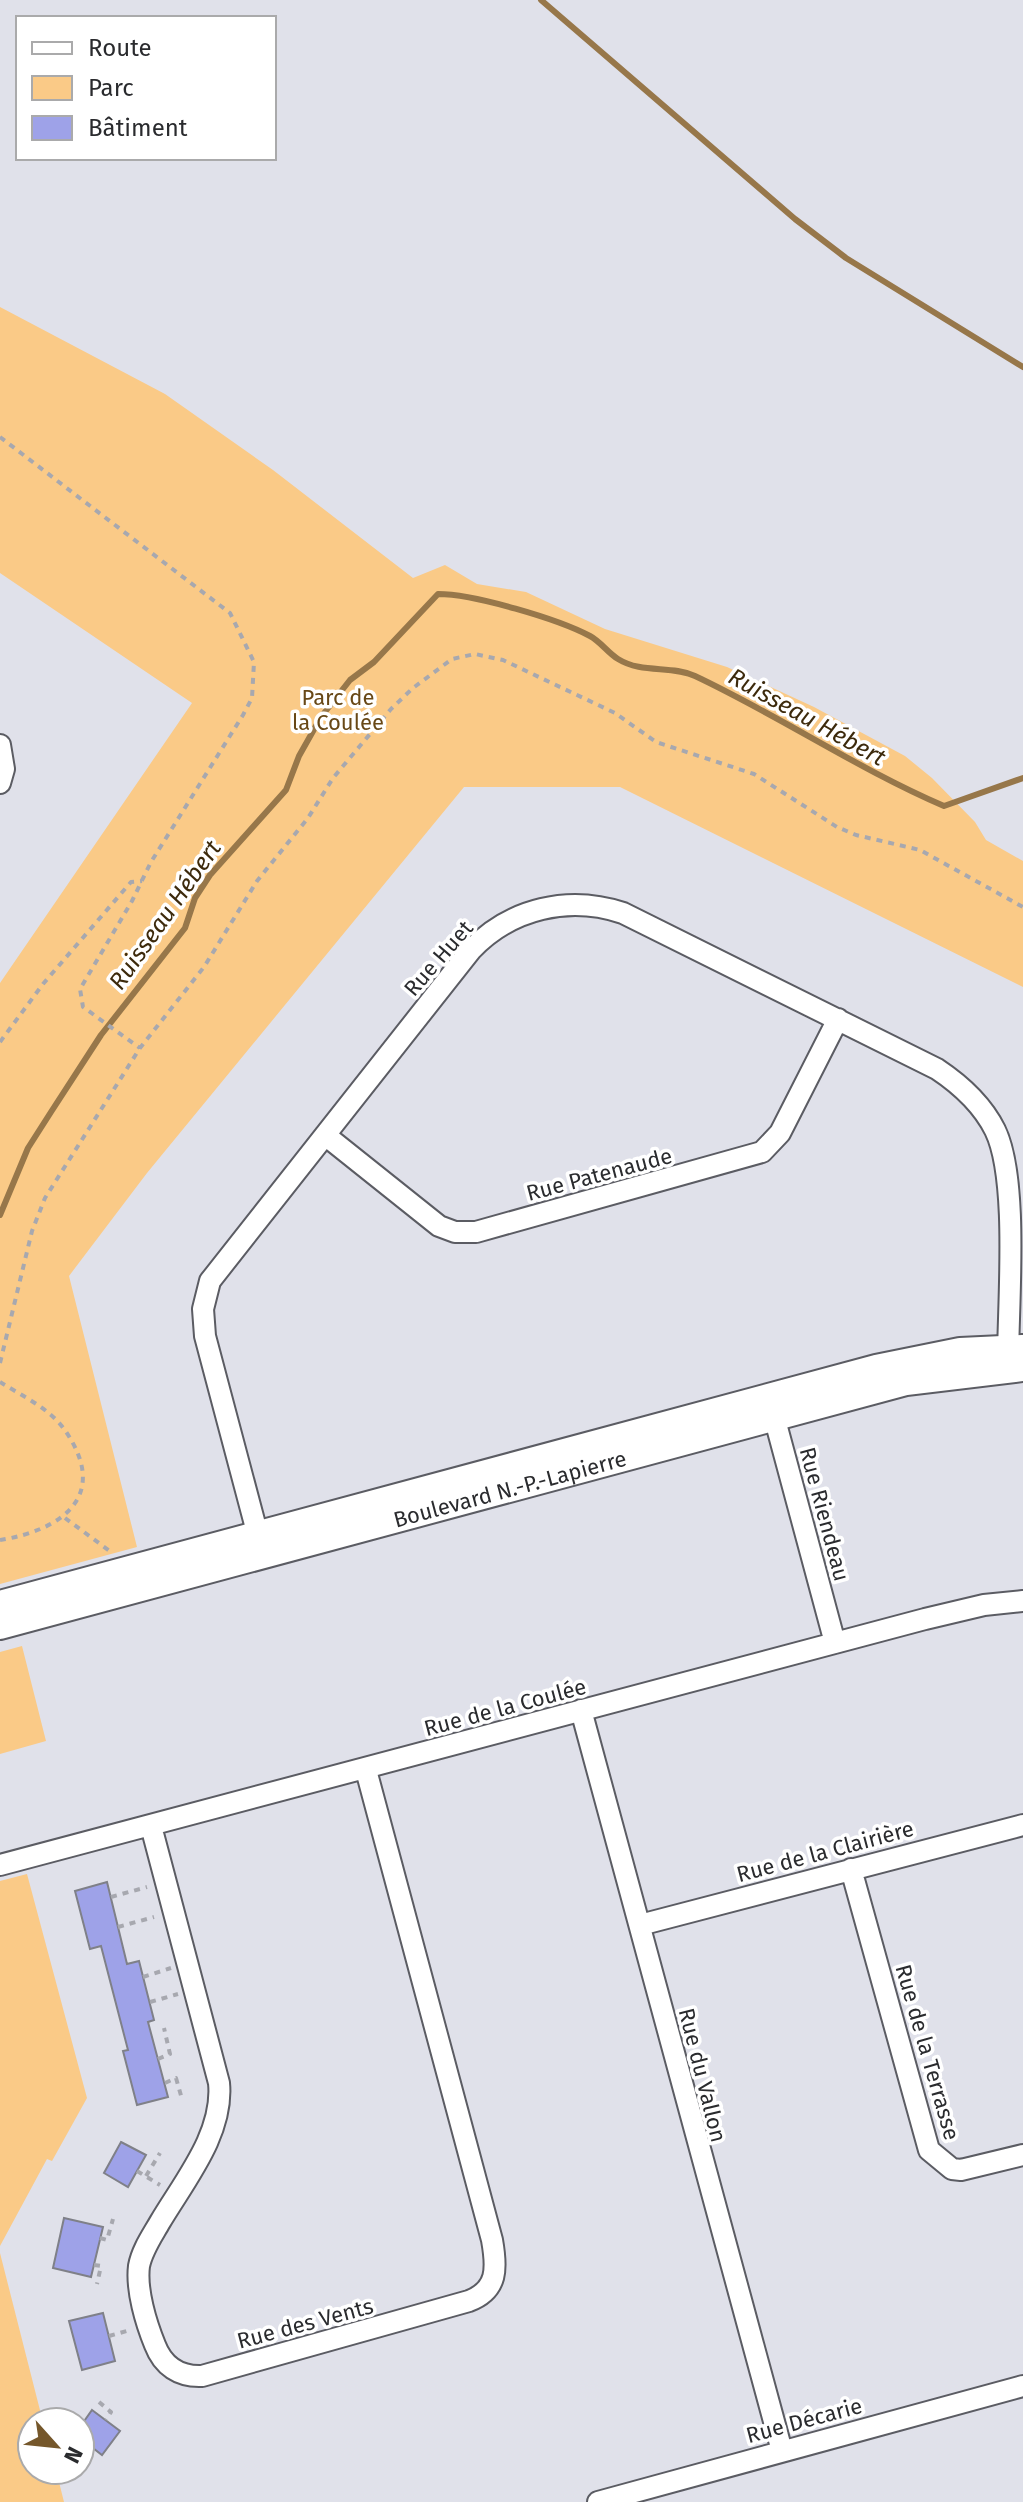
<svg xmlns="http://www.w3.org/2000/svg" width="1023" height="2502" font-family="'Fira Sans',sans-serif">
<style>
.green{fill:#faca87}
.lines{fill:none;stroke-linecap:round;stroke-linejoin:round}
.stream{stroke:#97774a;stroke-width:6}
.building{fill:#9ea2e8;stroke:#7f8088;stroke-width:2}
.minor-casing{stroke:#5b5c63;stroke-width:24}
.tertiary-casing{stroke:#5b5c63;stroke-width:30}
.path{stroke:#a7a8af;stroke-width:4;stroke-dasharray:6 6;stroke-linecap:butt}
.minor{stroke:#fff;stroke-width:20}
.tertiary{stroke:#fff;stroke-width:26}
.labels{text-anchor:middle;stroke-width:7;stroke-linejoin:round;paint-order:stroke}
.park-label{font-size:22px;fill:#684816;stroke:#fff}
.street-label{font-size:22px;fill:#2a2b2e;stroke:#fff}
.water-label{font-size:24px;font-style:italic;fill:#3d2a0c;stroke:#fff}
</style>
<rect width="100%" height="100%" fill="#e0e1ea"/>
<path class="green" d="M0,307L165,394L273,470L413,578L445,565L477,584L526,592L605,629L727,667L814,707L905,756L932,778L975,822L986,840L1023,861V987L620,787H464L147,1173L69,1276L137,1547L0,1584V983L192,703L0,573Z
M22,1646L46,1741L0,1754V1652Z
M27,1874L87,2098L52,2161L47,2159L0,2246V1881Z
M0,2253L43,2422H32V2470H56L64,2502H0Z"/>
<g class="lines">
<path class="stream" d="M541,0L795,219L846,258L1023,367
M0,1215L28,1148L51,1112L101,1035L185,928L195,898L210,875L286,790L299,756L321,717L350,680L374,662L438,594C474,594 558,619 590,636C601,642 608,653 618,659C642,674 671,665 695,676C780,716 858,769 944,806L1023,778"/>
</g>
<path class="building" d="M107,1882L127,1964L139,1961L154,2020L148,2022L168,2097L137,2105L123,2051L128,2050L101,1946L90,1949L75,1891Z
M121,2142L146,2155L128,2187L104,2173Z
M64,2218L103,2227L91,2277L53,2268Z
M103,2313L115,2361L82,2370L69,2321Z
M92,2410L120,2431L102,2455L80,2438V2427Z"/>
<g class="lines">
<defs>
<path id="minor" d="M0,745L4,769L0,783
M325,1135L439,1226L455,1232H476L762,1152L780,1133L838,1019
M771,1405L835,1643
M261,1547L205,1336L203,1309L210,1281L471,950C511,908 569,895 623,913L937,1069C961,1085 982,1104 995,1130C1019,1179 1008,1304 1008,1362
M581,1710L782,2451
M151,1826L219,2083C224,2133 185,2180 160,2222C152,2236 142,2250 139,2266C136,2290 146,2323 155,2345C163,2366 179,2377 202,2376L469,2301C498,2290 497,2268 492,2240L366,1770
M0,1865L925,1619L984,1605L1023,1601
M851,1869L929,2150L952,2169L961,2170L1023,2155
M640,1925L1023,1825
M598,2502L1023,2386"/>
<g id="tertiary">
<path d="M0,1604L876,1368L960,1351L1023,1348"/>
<path id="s1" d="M0,1626L906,1382L1023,1368"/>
</g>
</defs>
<use href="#minor" class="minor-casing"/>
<use href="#tertiary" class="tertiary-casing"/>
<path class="path" d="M0,437L230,613L254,662L252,698L243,715L151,862L132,901L80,989L83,1007L140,1048
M0,1042L43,984L131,882L142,881
M0,1363L32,1231L45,1198L140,1048L204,967L257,881L308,818L333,778L391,709L413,688L452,659L475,654L503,660L615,713L656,742L754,774L837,827L856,835L920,850L1023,907
M0,1382C21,1395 50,1409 64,1429C111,1495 63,1530 0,1540
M65,1518L111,1552
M111,1897L147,1887
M118,1927L154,1917
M143,1977L171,1968
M150,2002L178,1994
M158,2059L170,2054L164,2028
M165,2083L176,2078L182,2099
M137,2171L160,2185
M146,2176L160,2153
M100,2238L107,2240L113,2219
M94,2265L101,2266L97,2284
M109,2336L130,2330
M99,2402L111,2412L106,2420"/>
<use href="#minor" class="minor"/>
<use href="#tertiary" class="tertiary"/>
</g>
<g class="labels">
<g class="park-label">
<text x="338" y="705">Parc de<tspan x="338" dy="25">la Coulée</tspan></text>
</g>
<g class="street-label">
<text transform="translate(438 958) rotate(-49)" y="8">Rue Huet</text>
<text transform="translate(599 1174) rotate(-15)" y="8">Rue Patenaude</text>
<text dy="8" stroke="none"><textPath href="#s1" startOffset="528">Boulevard N.-P.-Lapierre</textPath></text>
<text transform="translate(825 1514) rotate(75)" y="8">Rue Riendeau</text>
<text transform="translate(505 1707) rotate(-15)" y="8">Rue de la Coulée</text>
<text transform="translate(825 1851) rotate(-15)" y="8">Rue de la Clairière</text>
<text transform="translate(928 2052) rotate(74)" y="8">Rue de la Terrasse</text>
<text transform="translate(703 2075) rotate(76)" y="8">Rue du Vallon</text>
<text transform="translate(305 2323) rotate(-15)" y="8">Rue des Vents</text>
<text transform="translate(804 2420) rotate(-15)" y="8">Rue Décarie</text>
</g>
<g class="water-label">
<text transform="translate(807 717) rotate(29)" y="8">Ruisseau Hébert</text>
<text transform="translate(165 915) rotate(-55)" y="8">Ruisseau Hébert</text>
</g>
</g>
<rect x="16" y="16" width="260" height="144" fill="#ffffff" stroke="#aaaaab" stroke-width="2"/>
<rect x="32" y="42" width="40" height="12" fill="#ffffff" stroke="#aaaaab" stroke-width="2"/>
<text x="88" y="56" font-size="24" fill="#2a2b2e">Route</text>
<rect x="32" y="76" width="40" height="24" fill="#faca87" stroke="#aaaaab" stroke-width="2"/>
<text x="88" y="96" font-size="24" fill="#2a2b2e">Parc</text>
<rect x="32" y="116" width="40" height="24" fill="#9ea2e8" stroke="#aaaaab" stroke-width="2"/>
<text x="88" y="136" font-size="24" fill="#2a2b2e">Bâtiment</text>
<g transform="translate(56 2446) rotate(117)"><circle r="38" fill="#ffffff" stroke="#aaaaab" stroke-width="2"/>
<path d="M0-6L14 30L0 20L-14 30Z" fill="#75572b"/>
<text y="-12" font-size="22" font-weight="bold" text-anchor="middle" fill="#2a2b2e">N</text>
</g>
</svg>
